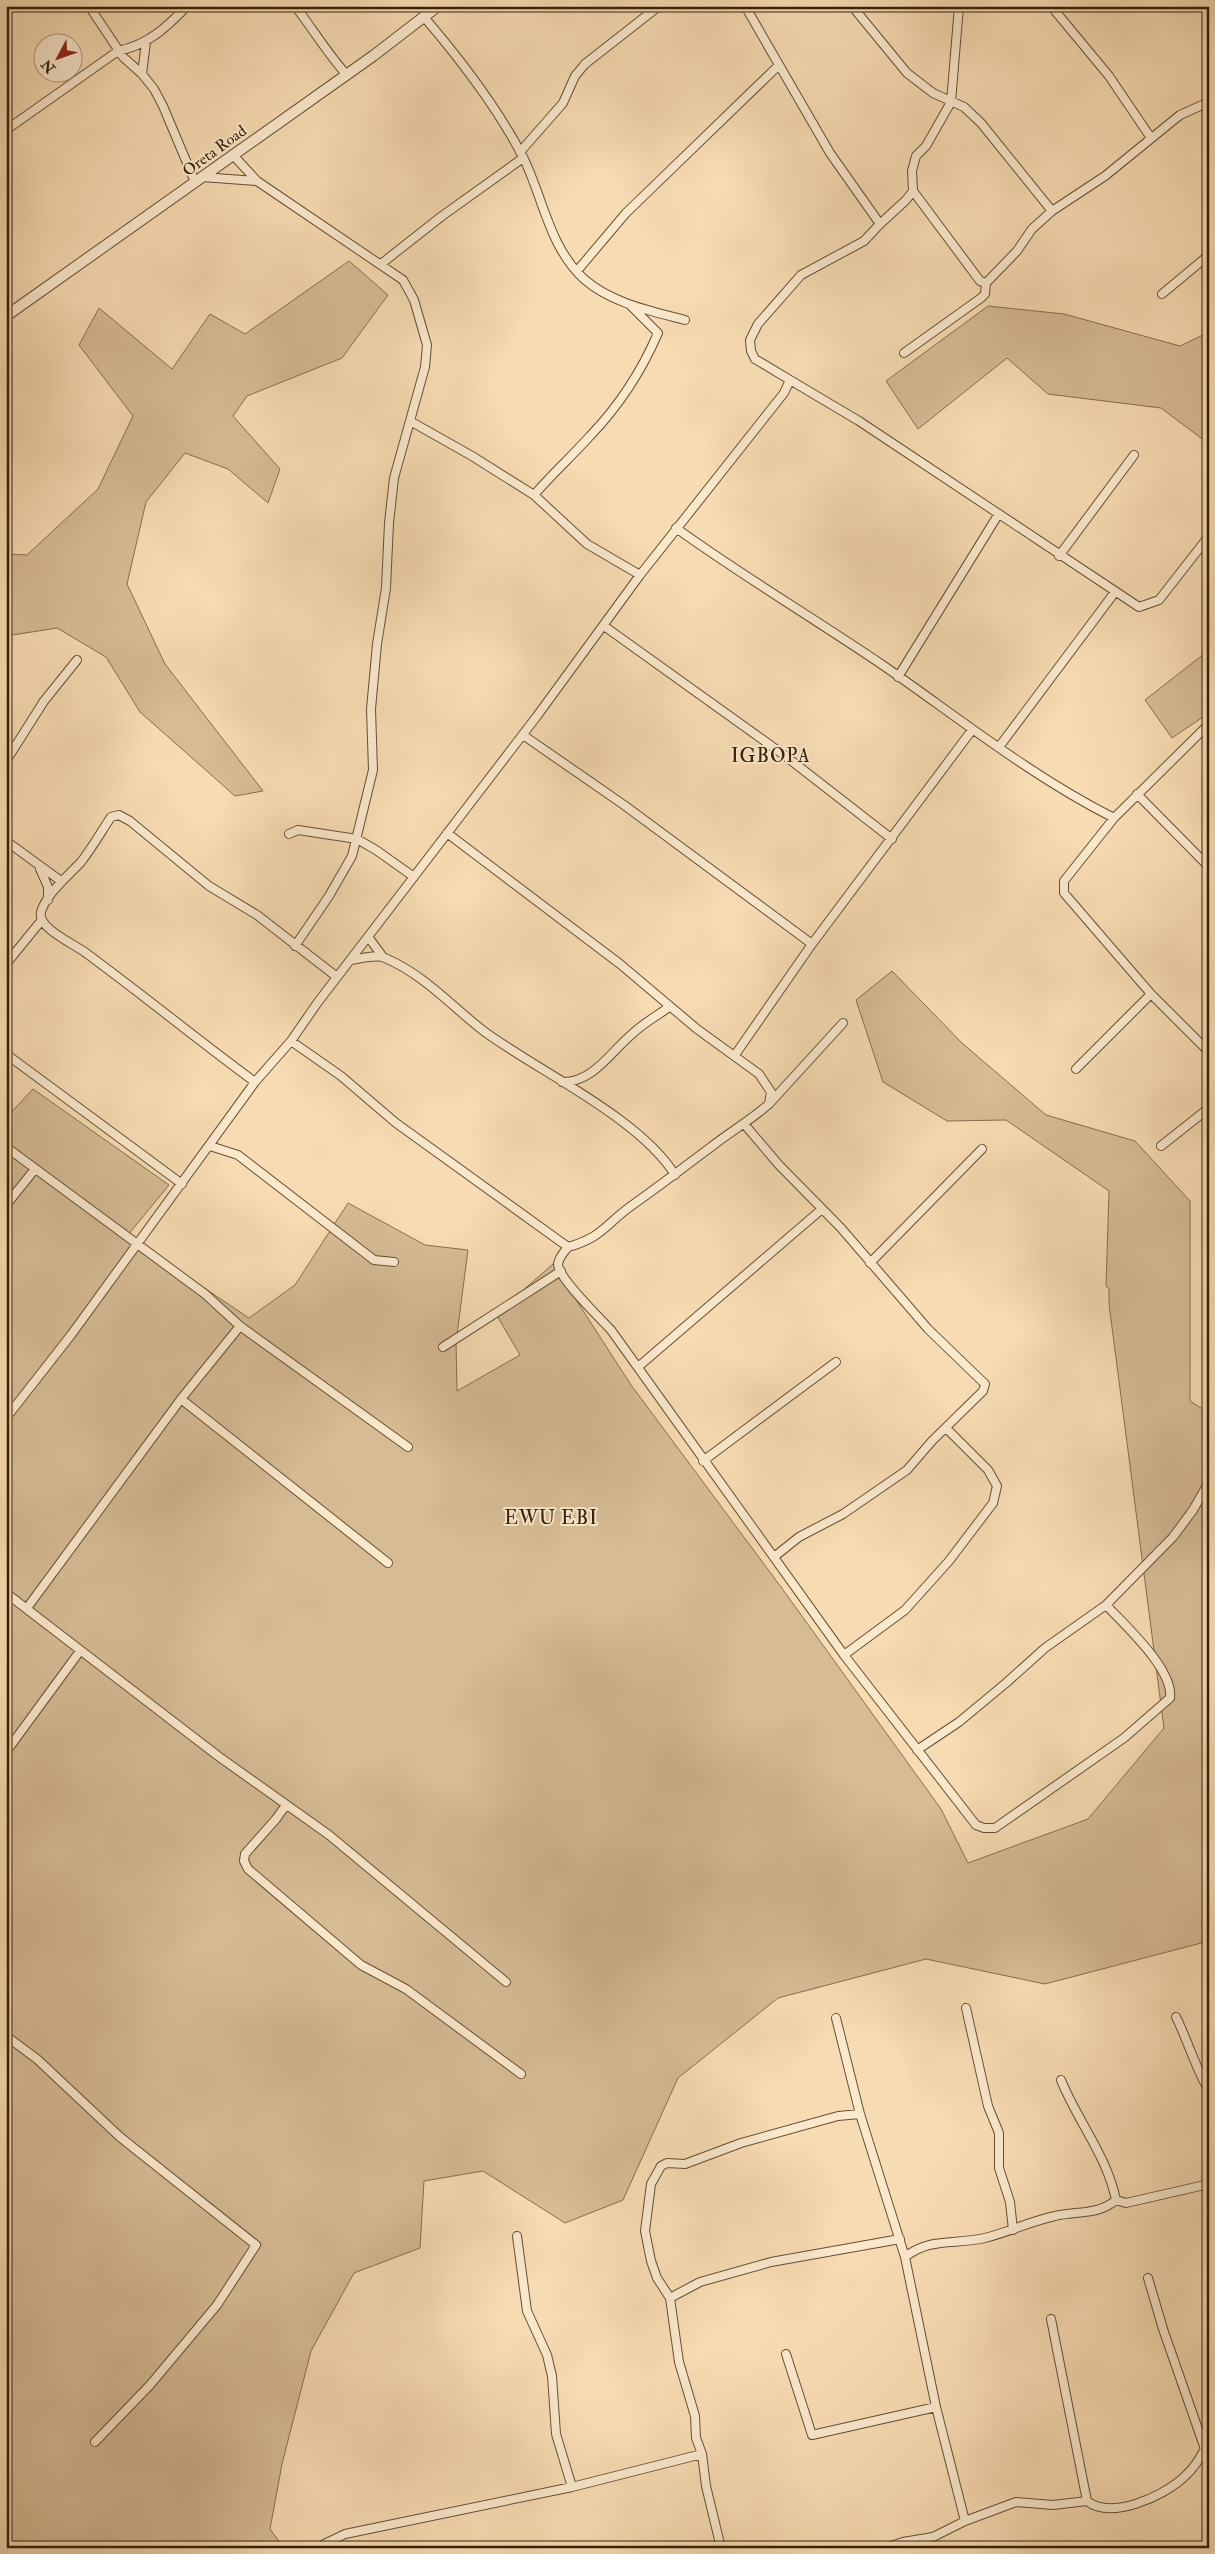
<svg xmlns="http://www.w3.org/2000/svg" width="1215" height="2554" font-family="'IM FELL Double Pica',serif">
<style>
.green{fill:#d6bb95;stroke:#866e4e}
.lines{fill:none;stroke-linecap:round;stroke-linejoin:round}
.minor-casing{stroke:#664f32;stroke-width:10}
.tertiary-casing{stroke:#664f32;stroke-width:12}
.minor{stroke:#fae8cd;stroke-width:8}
.tertiary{stroke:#fae8cd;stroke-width:10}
.labels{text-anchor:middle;stroke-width:4;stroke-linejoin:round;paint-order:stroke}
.street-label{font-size:16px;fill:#362008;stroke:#fae8cd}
.quarter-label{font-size:19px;letter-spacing:1px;fill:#362008;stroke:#fae8cd}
</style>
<rect width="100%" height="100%" fill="#f7dbb2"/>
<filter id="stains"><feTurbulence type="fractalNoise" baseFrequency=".004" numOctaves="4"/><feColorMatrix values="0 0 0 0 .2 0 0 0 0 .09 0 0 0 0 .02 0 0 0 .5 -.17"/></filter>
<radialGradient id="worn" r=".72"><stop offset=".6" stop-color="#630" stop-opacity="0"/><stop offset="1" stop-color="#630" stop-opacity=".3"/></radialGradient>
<path class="green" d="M349,261L388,295L342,358L247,396L233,416L280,469L268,503L228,469L185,453L146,502L127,584L165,664L263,791L235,796L140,712L106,657L57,628L6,636V554L27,555L98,489L133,416L79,345L99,308L172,369L210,314L245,334Z
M988,306L1064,314L1180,346L1209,332V444L1161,408L1048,394L1007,358L918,429L886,381Z
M1209,650V713L1172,738L1145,700Z
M892,971L962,1043L1046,1115L1135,1141L1190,1201V1401L1209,1413V1941L1045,1984L926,1959L778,1998L678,2078L623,2200L565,2223L483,2171L424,2181L420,2248L354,2273L311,2351L282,2464L270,2529L284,2548H63L6,2542V1118L33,1089L169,1185L127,1236L249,1318L295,1285L348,1203L425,1245L468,1250L456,1342L457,1391L520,1355L496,1314L553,1264L631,1385L781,1587L941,1809L968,1863L1088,1819L1164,1728L1109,1304V1289L1106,1286L1109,1191L1006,1120L947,1121L883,1082L856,1000Z"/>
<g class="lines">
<defs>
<path id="minor" d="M89,6L123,57L142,74L154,89L163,106L195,182
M295,6C313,29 327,53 346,74
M852,6L907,73L933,93L964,107L981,123L1052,211
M1051,6L1109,76L1151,138
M424,17C460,59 497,107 523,157C543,197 549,247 584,279C611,303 651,311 685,320
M142,74L146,42
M6,130L118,51C148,45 167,27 187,6
M520,152L563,103L575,76L585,64L659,6
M233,155L257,181L403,280L414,300L427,345L425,367L394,478L389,523L386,588L377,644L371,709L373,770L352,856L329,896L295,946
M202,177L257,181
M913,191L980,281L986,283L1017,251L1032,229L1052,211L1105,176L1180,115L1209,102
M880,224L906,200L913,191L912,171L916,156L926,146L951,102L959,6
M381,264L442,216L523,158
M577,271L626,213L779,65
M1162,294L1209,255
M904,353L981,298L985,294L986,283
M790,380L859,421L1139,607L1159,600L1209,536
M410,421L472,456L534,495L587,544L640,575
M534,495C552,474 572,456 590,436C618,407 642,370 658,333L630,305
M676,528C744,577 815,619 884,666C959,718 1031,776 1114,818L1209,724
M1059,556L1134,455
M604,626L784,755L892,839
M898,677L998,515
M523,735L624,805L812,944
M999,747L1115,592
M6,761L44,701L77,660
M1137,794L1209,867
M1114,818L1064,881V893L1151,994L1209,1052
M447,833L620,964L697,1029L759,1074L771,1092L769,1104C751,1120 730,1132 711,1147C684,1167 658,1187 631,1206C605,1225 601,1238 568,1247
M289,834L298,830L357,839L376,850L414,877
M6,841L61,881
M40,869L48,887V900
M369,938L383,957
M351,960C360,959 376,954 385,958C425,975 452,1007 485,1032C540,1072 641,1119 675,1175
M6,964L41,921
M291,1041L341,1076L396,1123L568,1247C564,1252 559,1257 558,1264C558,1278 600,1318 611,1330L844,1655L976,1825L984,1828H995L1124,1738L1170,1698C1174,1670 1125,1625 1106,1605
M6,1054L182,1184
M735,1055L812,944L972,730
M1076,1069L1151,994
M255,1082C198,1040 143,995 86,953C74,944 37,928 41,912C46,894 69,875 81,862C92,848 101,832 111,817L119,815L130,821L209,886L257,915L337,977
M562,1082C592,1083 610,1053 631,1035C642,1024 657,1016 669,1007
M769,1104L843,1023
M745,1125L779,1165L841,1228L928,1329L985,1384L983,1391L932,1441L907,1470L843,1514L799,1537L774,1557
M210,1146L238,1155L374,1260L394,1262
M1161,1146L1209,1108
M6,1147L205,1294L240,1326L408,1447
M6,1205L35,1169
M870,1263L982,1149
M240,1326L181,1399L388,1563
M443,1347L561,1271
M638,1367L822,1209
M6,1418L71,1335L255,1082L291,1041L318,1002L537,716L640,575L784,393L790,380L755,359L751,351L750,340L758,324L801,275L864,241L880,224L830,153L745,6
M703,1461L836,1362
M6,1593L218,1756L329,1835L506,1982
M27,1608L181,1399
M844,1655L905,1610L949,1561L993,1503L997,1486L988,1470L946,1428
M917,1750L959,1722L1006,1683L1045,1648L1106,1605L1173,1537L1193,1510L1209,1482
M6,1752L80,1651
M286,1805L276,1819L245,1854L244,1861L248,1869L361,1965L406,1989L521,2074
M966,2008L988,2106L999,2133V2168L1010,2202L1013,2230
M1176,2017C1188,2041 1195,2067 1209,2091
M836,2018L860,2114L905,2257L936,2407L965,2521
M6,2036L37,2059L120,2137L256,2245L217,2305L150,2385L95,2442
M1061,2080C1078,2122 1107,2156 1116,2200
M1116,2200L1126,2203L1209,2184
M517,2236L527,2311L547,2355L552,2376L556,2434L572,2487
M905,2257C930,2237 955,2245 985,2238C1009,2232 1031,2221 1055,2216C1076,2211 1099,2215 1116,2200
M1148,2278L1163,2329L1205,2449
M670,2298L700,2282L771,2262L900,2239
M1051,2319L1087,2501
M786,2354L812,2435L936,2407
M324,2544L345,2534L572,2487L702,2454
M721,2548L706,2486L702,2454L696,2438L695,2416L679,2362L670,2298L657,2278L651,2261L645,2231L651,2184L661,2166L667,2163L685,2164L741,2143L838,2116L860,2114
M885,2548L903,2542L933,2537L965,2521L1016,2502L1053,2505L1087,2501C1111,2520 1162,2497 1183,2478C1195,2468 1203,2454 1209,2440"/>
<path id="tertiary" d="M6,316L373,56L438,6"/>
</defs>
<use href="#minor" class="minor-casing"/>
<use href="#tertiary" class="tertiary-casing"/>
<use href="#minor" class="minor"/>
<use href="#tertiary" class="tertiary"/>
</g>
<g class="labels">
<g class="street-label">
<text transform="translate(214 150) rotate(-36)" y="6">Oreta Road</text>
</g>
<g class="quarter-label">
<text x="771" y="762">IGBOPA</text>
<text x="551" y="1524">EWU EBI</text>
</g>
</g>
<rect width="1215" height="2554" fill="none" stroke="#f7dbb2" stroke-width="25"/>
<rect x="8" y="8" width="1200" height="2539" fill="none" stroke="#362008" stroke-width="2.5"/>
<rect x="12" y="12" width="1190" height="2529" fill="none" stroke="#362008"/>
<g transform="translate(58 58) rotate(229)"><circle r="24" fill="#fae8cd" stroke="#ac987e"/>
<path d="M0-4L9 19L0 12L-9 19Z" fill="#8f2418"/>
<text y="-8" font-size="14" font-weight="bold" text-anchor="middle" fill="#362008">N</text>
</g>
<rect width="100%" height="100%" filter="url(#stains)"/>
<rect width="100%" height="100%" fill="url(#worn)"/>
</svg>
